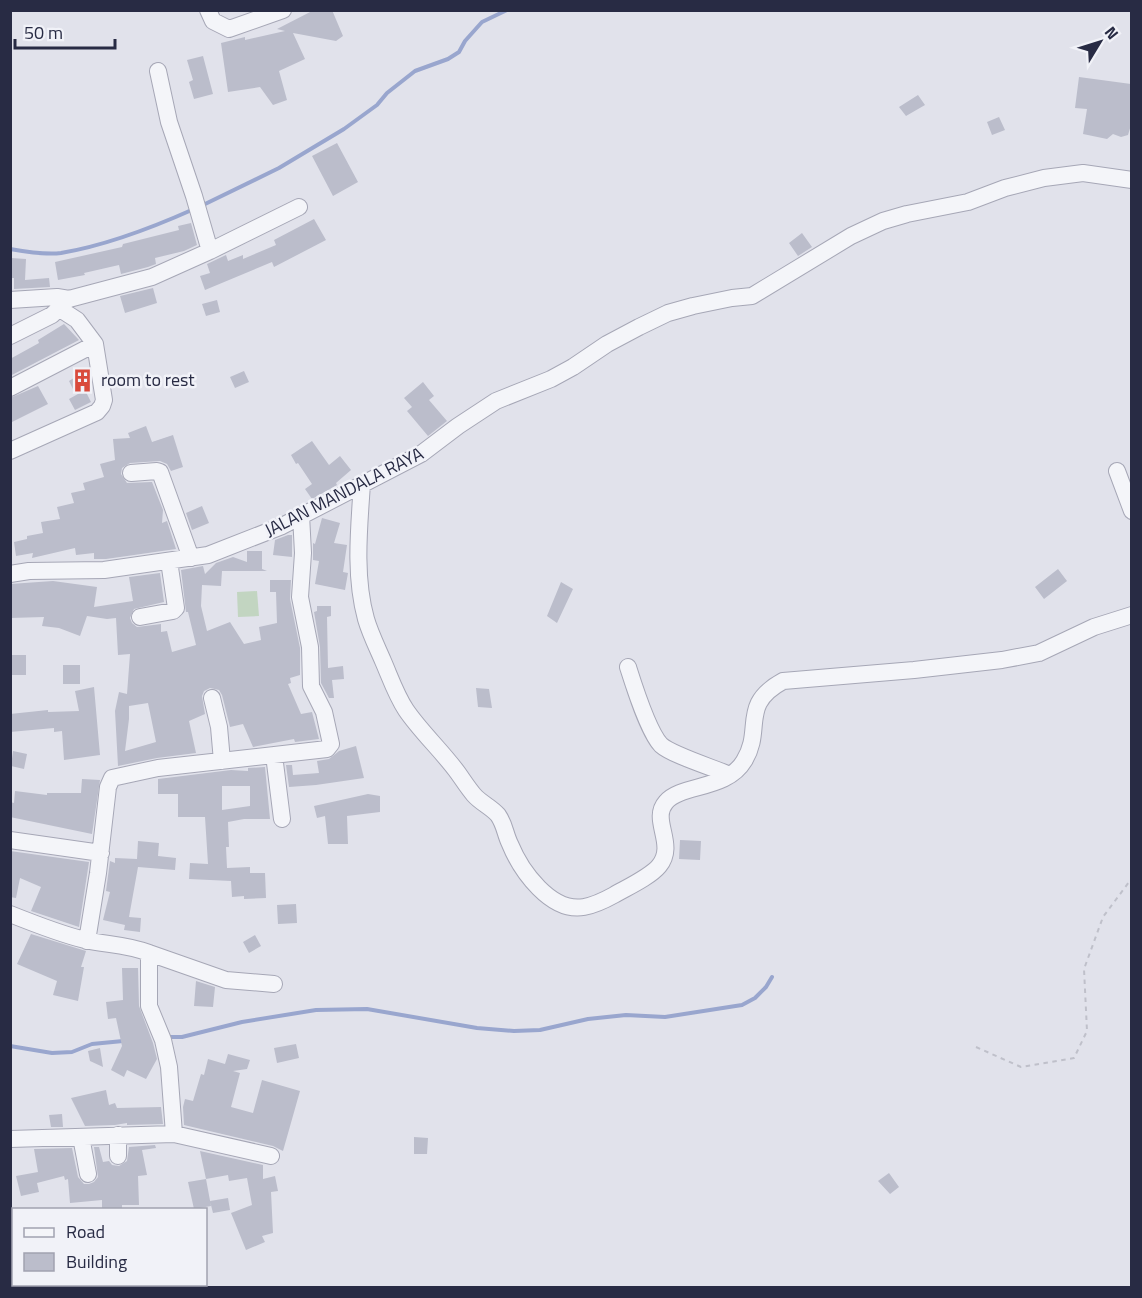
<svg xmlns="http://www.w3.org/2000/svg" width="1142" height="1298" font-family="'Titillium Web',sans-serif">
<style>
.green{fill:#c2d5c1}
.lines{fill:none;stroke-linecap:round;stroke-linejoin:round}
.stream{stroke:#99a6ce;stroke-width:4}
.building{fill:#bbbdcb;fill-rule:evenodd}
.minor-casing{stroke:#a6a7b6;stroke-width:18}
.path{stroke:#bfc0ca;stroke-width:2;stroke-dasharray:4.5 4.5;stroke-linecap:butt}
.minor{stroke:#f4f5f9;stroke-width:16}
.labels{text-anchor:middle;stroke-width:5;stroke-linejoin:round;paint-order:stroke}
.poi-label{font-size:18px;fill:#282b44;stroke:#f1f2f8;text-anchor:start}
.street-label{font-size:18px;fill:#282b44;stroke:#f1f2f8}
</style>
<rect width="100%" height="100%" fill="#e1e2eb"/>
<path class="green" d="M257,591L259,616L238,617L237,592Z"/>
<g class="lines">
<path class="stream" d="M201,206L279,168L344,129L377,105L387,93L415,71L448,59L459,52L465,41L482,22L507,10
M10,249C27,252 45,255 61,253C103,246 156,226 194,209
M167,1037H182L242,1022L316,1010L367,1009L477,1028L514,1031L540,1030L588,1019L626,1015L665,1017L742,1005L755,998L766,987L772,977
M10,1046L52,1053L72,1052L92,1044L123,1041"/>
</g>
<path class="building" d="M314,10H332L343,36L336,41L293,33L305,59L279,71L287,100L273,105L260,87L228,92L221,43L245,37V40L285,31L277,29Z
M203,56L213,94L194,99L189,82L193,80L187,60Z
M1079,77L1131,84V125L1128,135L1121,137L1113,134L1107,139L1083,134L1087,109L1075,108Z
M918,95L925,105L906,116L899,107Z
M999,117L1005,130L992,135L987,122Z
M337,143L358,182L333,196L312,156Z
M314,219L326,240L274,267L272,262L205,290L200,276L210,273L207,264L226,255L228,261L243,255V259L276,245L274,240Z
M191,223L197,245L184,251L155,258L156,264L148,267L121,274L119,265L84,273L85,275L58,280L55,262L122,247L123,244L179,230L178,226Z
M802,233L812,247L798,256L789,243Z
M11,258L26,259L25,280L49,278L50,287L14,289V278H10Z
M153,288L157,303L125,313L120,296Z
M217,300L220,312L206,316L202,304Z
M64,324L79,340L10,376V359L39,343L38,340Z
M88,369L91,384L75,393L69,381Z
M244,371L249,382L235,388L230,377Z
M423,382L434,396L429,400L447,421L428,436L407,411L412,407L404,398Z
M38,386L48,404L10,423V398Z
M85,390L91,402L75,410L69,399Z
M146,426L152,442L173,435L183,467L171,471L167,464L160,461L130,463L122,468L121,474L127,483L152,482L163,510L162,523L167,521L176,549L106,559H94V553L76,555L75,548L32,558L33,553L16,556L14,542L27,539V536L43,533L41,522L60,519L57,507L74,503L71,493L85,490L83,483L104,477L100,464L115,460L113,439L130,438L128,433Z
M312,441L329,465L340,456L351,470L336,483L337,485L312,499L305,489L312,484L298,463L296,464L291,455Z
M202,506L209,523L192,530L186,513Z
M322,518L340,523L334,543L347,545L343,572L348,573L345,590L315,584L319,561L313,560V543L315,544Z
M288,535H292V557L273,555L275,540Z
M247,551H262V569L267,571H222L221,586L202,585L201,606L207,631L230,622L244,644L261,640L259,627L277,623L276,592H270V580H291L290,599L300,648V675L290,678L291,683L288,684L301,714L312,712L319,739L295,742L294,739L253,747L243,724L230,727L222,695L219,690L210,688L204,691L202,696L205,714L189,721L196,753L157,758L118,766L115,711L119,692L127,694L130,654L118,655L116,618L107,619L87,616L80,636L59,628L42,626L44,617L10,618V584L53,581L97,587L94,607L133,601L129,577L160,573L164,602L134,609L130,618L132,623L137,627L161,624V632L167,631L172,652L196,645L188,612H186L181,570L203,566L205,574L216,563L233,557L247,562ZM148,703L156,742L125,751L129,719V706Z
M1058,569L1067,581L1044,599L1035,587Z
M561,582L573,589L557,623L547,616Z
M317,606H331V616L327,617L328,668L343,666L344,679L332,680L334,698H329L321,683L320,647L314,612L317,611Z
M10,655H26V675H10Z
M63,665H80V684H63Z
M94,687L100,755L64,760L62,731L54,732V728L10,732V714L48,710V712L79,711L75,691Z
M476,688L489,689L492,708L478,707Z
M356,746L364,778L316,785L289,787L286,765H292L293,775L319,773L317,761L329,759L339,751Z
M13,751L27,754L24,769L11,766Z
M265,767L270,819H244L228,822L229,847H226L227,868L250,867V873H265L266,898L244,899V896L232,897L231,881L189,879L190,863L208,864L205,817H178V794H158V779L231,770L248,771V768ZM222,786H250V806L222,810Z
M82,779L100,780L92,834L10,817V802L14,803L15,791L47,795V793H81Z
M368,794L380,796V812L347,816L348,844H328L325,816L317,818L314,806Z
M680,840L701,841L700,860L679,859Z
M138,841L159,843L158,856L176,858L175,870L138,867L129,917L141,918L140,932L124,930L125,925L103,920L110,892L106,891L110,861L115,863V858L137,859Z
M10,851L89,862L79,927L31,911L41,887L20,878L16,898L10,897Z
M296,904L297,923L278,924L277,905Z
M31,934L86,951L81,967H84L78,1001L53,995L57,981L17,964Z
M255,935L261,946L249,953L243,942Z
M122,968H138L139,1006L153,1043L157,1059L146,1079L127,1070L124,1077L111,1070L122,1046L116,1018L108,1019L106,1002L123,1000Z
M196,981L215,987L213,1007L194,1006Z
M296,1044L299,1058L277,1063L274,1048Z
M100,1048L103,1067L90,1061L88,1051Z
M228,1054L250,1060L247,1069L233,1071L240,1073L231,1107L253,1113L262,1080L300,1091L283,1151L273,1146L184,1125L183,1107L185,1099L193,1101L201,1074L204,1075L208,1059L225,1064Z
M106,1090L109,1105L115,1103L117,1108L161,1107L163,1124L127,1125V1123L115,1125L85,1126L71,1098Z
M62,1114L63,1127H51L49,1115Z
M414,1137L428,1138L427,1154H414Z
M155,1145L156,1148L142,1150L147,1175L138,1176L139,1205H122V1209H102V1200L70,1203L68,1179L65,1180L64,1176L37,1183L39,1192L21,1196L16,1176L38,1172L34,1149L72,1148L78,1177L84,1184H89L94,1182L98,1177L94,1147H99L103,1162L109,1161L112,1165L119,1166L127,1161L129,1147Z
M200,1151L263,1165V1179L275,1176L278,1191L271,1192L273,1233L262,1236L265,1242L246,1250L231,1213L252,1205L247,1178L229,1181L228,1175L206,1179Z
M889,1173L899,1187L890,1194L878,1181Z
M206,1179L211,1206L194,1209L188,1182Z
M228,1198L230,1210L213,1213L210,1201Z"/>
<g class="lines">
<defs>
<path id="minor" d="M208,10L213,21L229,29L283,10
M158,71L169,122L194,196L210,251
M10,300L57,297L69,299
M10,336L52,315L69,299L152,277L210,251L299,207
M10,388L95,344
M10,451L97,412L102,406L104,400L95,344L77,320L60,309
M1117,471L1132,511
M131,473L157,471L160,472L191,558
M362,484C359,528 354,576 366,619C370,633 377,647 383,661C390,677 396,695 406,710C421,732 442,751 458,773C463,780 468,788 474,795C481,803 491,807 498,815C505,825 505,834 510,844C521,871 551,913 584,907C595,905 605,900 614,895C626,888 650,877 659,866C677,844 650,820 666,802C681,784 727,790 744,761C764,729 739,705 783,681L914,670L1002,660L1039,653L1094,627L1132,615
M10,574L29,571L104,570L208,555L282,526L421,454L458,426L496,401L551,379L573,367L607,344L639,327L668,313L693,306L732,298L752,296L851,236L883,221L907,214L968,202L1005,188L1044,178L1083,173L1132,180
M140,617L173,611L176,608L169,561
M628,667C634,686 648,731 661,745C672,755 714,768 730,775
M212,698L219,727L222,761
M274,755L282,819
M10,840L101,853
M10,914C35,924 60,934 85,940C108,945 126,944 149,953V1006L163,1040L169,1067L174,1134L10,1139
M87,941L98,873L108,787L112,778L158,768L327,749L331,744L324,712L311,686L310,647L300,597L303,553L301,515
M149,953L226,980L274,984
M174,1134L271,1156
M118,1135V1156
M81,1137L88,1174"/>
</defs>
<use href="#minor" class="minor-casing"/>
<path class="path" d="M976,1047L1021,1067L1074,1058L1087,1031L1084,969L1103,917L1132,878"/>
<use href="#minor" class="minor"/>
</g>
<defs>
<symbol id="building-bare" viewBox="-9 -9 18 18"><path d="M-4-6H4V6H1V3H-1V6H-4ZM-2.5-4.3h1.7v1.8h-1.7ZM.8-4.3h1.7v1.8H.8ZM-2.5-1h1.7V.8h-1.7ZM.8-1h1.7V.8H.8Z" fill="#d94a3c" stroke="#f1f2f8" stroke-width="2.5" paint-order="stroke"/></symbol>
</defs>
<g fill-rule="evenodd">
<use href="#building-bare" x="66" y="364" width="33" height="33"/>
</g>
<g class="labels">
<g class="poi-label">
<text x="101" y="386">room to rest</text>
</g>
<g class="street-label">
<text transform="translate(344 492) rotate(-27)" y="6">JALAN MANDALA RAYA</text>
</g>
</g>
<rect width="1142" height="1298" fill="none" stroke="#282b44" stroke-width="24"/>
<rect x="12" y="1208" width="195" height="78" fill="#f1f2f8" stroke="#a1a2b0" stroke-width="1.5"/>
<rect x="24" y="1228" width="30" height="9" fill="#f4f5f9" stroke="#a1a2b0" stroke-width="1.5"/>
<text x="66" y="1238" font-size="18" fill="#282b44">Road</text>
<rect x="24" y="1253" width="30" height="18" fill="#bbbdcb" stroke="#a1a2b0" stroke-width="1.5"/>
<text x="66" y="1268" font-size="18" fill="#282b44">Building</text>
<g transform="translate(1100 42) rotate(52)" stroke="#f1f2f8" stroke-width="4.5" paint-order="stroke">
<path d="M0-4.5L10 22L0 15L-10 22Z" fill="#282b44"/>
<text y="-9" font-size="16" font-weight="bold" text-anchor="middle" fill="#282b44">N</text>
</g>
<path d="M15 39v9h100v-9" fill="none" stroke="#282b44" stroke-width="3"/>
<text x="24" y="39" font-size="18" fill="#282b44" stroke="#f1f2f8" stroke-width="4.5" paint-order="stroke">50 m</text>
</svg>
